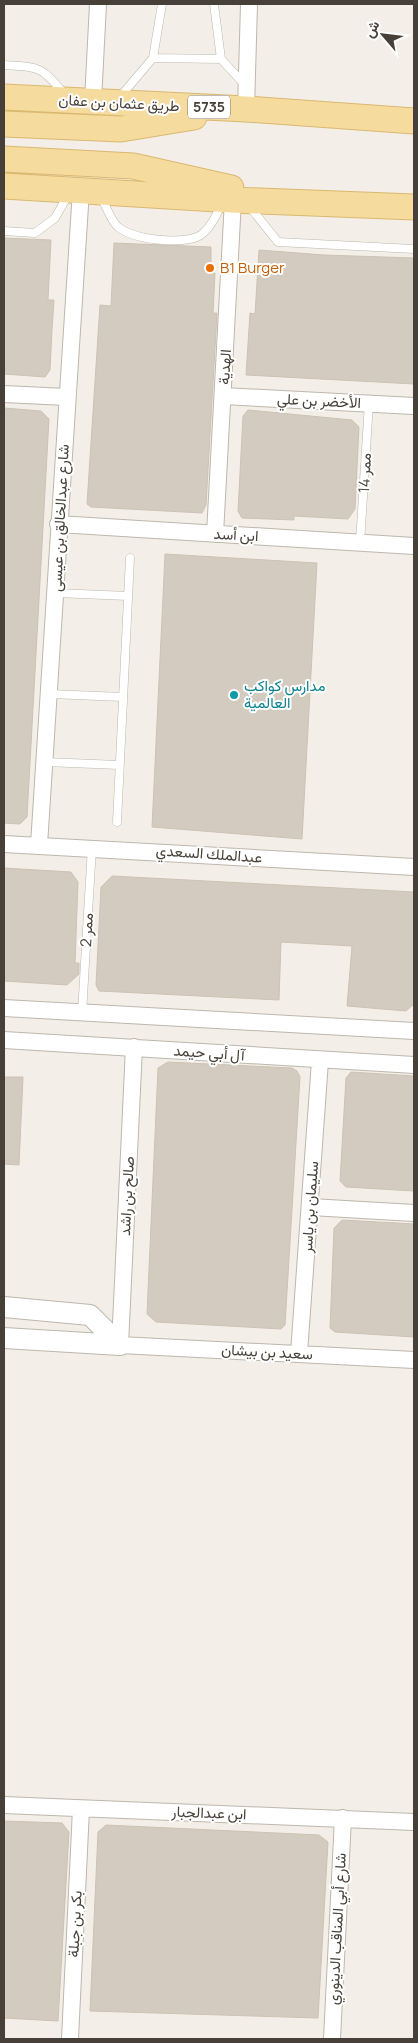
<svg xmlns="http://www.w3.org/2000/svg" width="418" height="2043" font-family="Manrope,Vazirmatn,sans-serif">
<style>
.building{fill:#d3cbbf;stroke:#cdc2b3}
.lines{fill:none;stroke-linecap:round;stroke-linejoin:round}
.service-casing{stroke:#bdb7ac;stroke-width:9}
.minor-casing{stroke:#bdb7ac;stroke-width:18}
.tertiary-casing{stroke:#bdb7ac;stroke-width:22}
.primary-casing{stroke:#d9b870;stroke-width:27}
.service{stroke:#fff;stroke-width:8}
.minor{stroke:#fff;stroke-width:16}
.tertiary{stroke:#fff;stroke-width:20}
.primary{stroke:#f6db9f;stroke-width:25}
.food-dot{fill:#e8710a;stroke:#fff;stroke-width:2}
.culture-dot{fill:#0f9aa8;stroke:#fff;stroke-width:2}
.labels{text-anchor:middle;stroke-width:4;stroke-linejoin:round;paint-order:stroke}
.shield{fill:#fff;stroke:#7e7974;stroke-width:1}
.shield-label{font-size:14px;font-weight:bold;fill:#464038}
.street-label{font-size:15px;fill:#464038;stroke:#fff}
.food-label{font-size:15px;fill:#c56008;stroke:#fff;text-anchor:start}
.culture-label{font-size:15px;fill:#0d838f;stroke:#fff;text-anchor:start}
</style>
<rect width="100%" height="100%" fill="#f3efe8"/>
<path class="building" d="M4,238L51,240L48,300H54L52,330L50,370L45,377L4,374Z
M114,243L211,247V273H215L213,313H217L206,505L202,513L91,507L87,504L100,305L111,306Z
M259,250L324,255L414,258V384L246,375L250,313L255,314Z
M4,408L41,411L49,419L27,817L20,824L4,823Z
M248,410L352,420L359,427L355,509L348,519L294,516V520L242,518L238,511L243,416Z
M165,554L317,563L302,839L152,827Z
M4,868L71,872L78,882L75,963H79V974L67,985L4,981Z
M112,876L414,892V1004L406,1011L347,1006L352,946L281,942L279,1000L99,991L96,985L101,887Z
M168,1062L292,1068L297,1071L300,1077L285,1325L281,1329L156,1322L147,1314L158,1068Z
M351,1072L414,1076V1191L346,1187L340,1181L346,1078Z
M4,1077H23L19,1165L4,1164Z
M342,1220L414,1224V1337L335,1332L330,1328L334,1228Z
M4,1821L62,1823L69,1832L58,2021L4,2018Z
M106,1825L319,1835L328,1842L318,2018L90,2011L98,1832Z"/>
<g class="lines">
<defs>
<path id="service" d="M214,4L221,59
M153,58L162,4
M4,65C40,67 41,66 65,95
M119,98L153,58L221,59L245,85
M101,197C106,206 111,221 118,227C135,240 177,244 197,237C209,232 217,214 222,203
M249,206L278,242L414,249
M4,231L35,233L55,218L68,195
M360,543L369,403
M56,593L128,596
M50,694L123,697
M45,762L119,765
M117,822L130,558
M82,1013L92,847"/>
<path id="minor" d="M93,101L98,4
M246,109L249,4
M4,394L66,397
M223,396L414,406
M58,524L414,546
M215,534L233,200
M4,844L414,867
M39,845L81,190
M4,1008L414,1031
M4,1040L414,1065
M134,1047L120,1345L414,1360
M311,1207L414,1213
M299,1353L320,1061
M4,1805L414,1822
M70,2039L81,1809
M332,2039L343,1818"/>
<path id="tertiary" d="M4,1307L90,1315L120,1345
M4,1338L120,1345"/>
<path id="primary" d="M4,97L246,109L414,121
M4,124L121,129L194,117
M4,159L133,166L231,188
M4,186L233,200L414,207"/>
</defs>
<use href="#service" class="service-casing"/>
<use href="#minor" class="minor-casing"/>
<use href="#tertiary" class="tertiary-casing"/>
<use href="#primary" class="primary-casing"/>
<use href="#service" class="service"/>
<use href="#minor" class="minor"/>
<use href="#tertiary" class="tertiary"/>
<use href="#primary" class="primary"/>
</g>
<circle class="food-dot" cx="210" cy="268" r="5"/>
<circle class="culture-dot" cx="234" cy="695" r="5"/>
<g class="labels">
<rect class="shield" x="188" y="95.5" width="42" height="23" rx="4"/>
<g class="shield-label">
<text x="209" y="112">5735</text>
</g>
<g class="street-label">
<text transform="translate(119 103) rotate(3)" y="5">طريق عثمان بن عفان</text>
<text transform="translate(225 367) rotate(-87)" y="5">الهدية</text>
<text transform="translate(319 401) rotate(3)" y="5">الأخضر بن علي</text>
<text transform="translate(365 473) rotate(-87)" y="5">ممر 14</text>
<text transform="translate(60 518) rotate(-87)" y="5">شارع عبدالخالق بن عيسى</text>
<text transform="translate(236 535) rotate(3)" y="5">ابن أسد</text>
<text transform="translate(209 854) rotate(4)" y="5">عبدالملك السعدي</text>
<text transform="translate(87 930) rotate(-87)" y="5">ممر 2</text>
<text transform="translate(209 1053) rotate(4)" y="5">آل أبي حيمد</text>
<text transform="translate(127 1196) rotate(-87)" y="5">صالح بن راشد</text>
<text transform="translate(310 1207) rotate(-86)" y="5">سليمان بن ياسر</text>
<text transform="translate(267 1352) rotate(3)" y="5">سعيد بن بيشان</text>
<text transform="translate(209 1813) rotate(2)" y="5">ابن عبدالجبار</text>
<text transform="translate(75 1924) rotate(-87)" y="5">بكر بن جبلة</text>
<text transform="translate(337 1929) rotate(-87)" y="5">شارع أبي المناقب الدينوري</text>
</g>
<g class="food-label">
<text x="220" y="273">B1 Burger</text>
</g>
<g class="culture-label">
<text x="244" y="691">مدارس كواكب<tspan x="244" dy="17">العالمية</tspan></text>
</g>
</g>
<rect width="418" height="2043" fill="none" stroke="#464038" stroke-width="10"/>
<g transform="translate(383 35) rotate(298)" stroke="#ffffff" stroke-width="4" paint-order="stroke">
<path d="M0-4L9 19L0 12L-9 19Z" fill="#464038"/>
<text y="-8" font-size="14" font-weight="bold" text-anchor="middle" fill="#464038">ش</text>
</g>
</svg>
